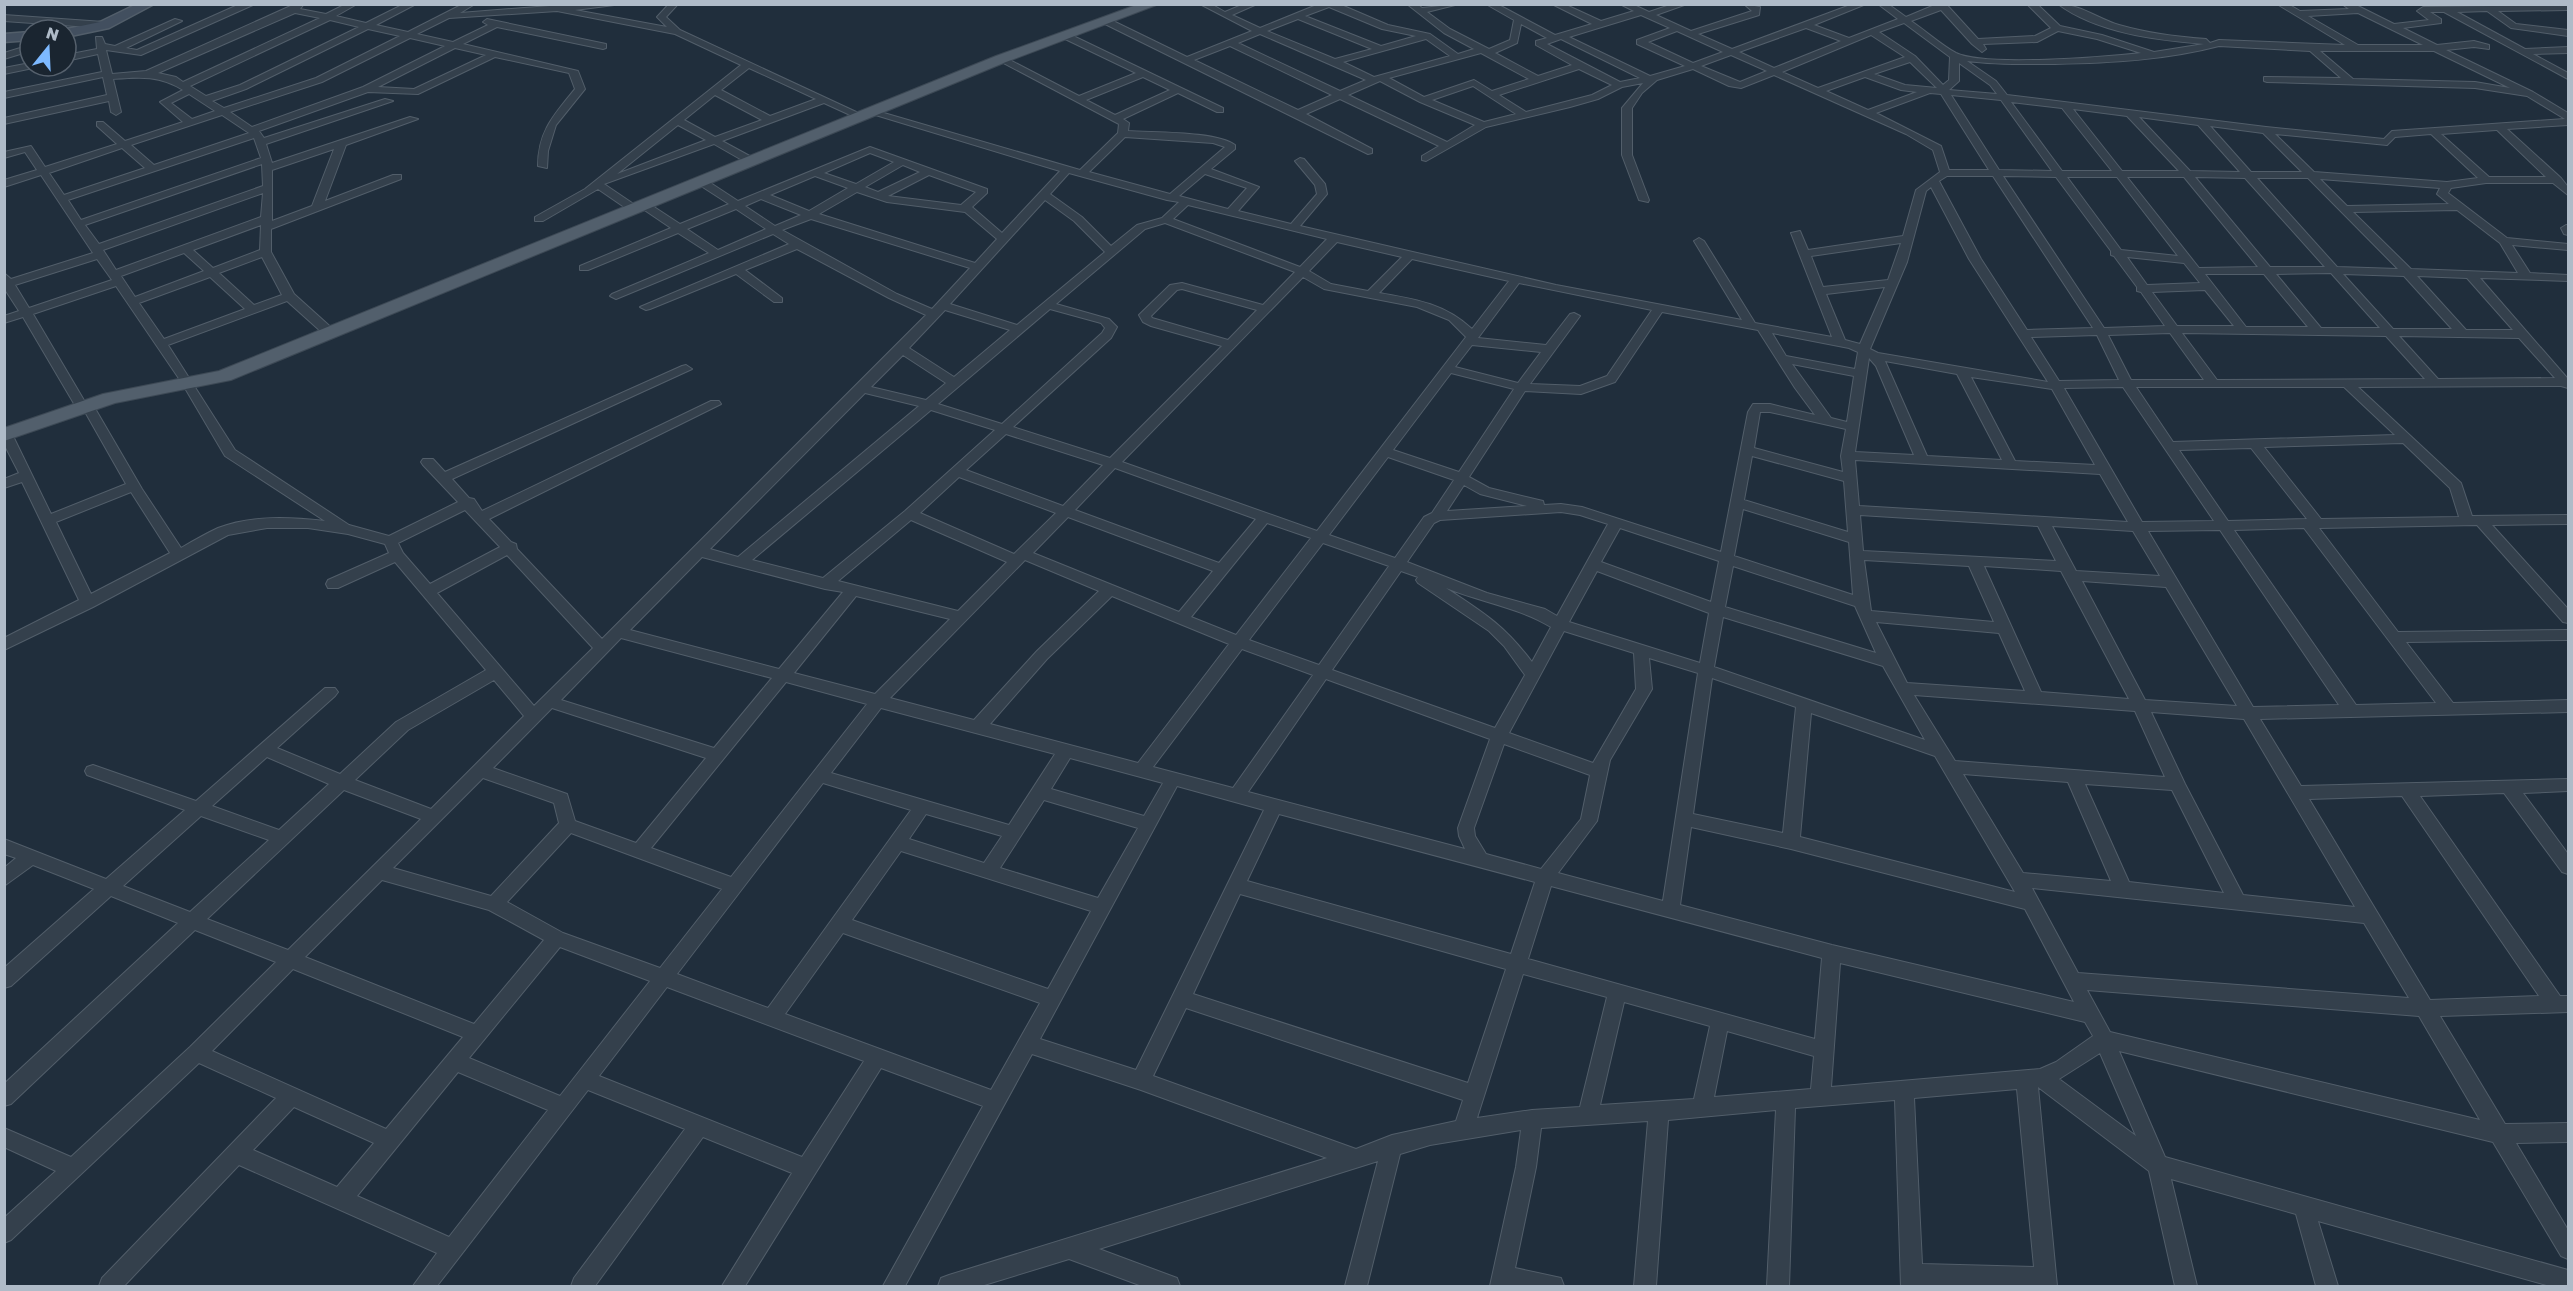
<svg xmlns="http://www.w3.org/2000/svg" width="2573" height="1291" font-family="'Golos Text',sans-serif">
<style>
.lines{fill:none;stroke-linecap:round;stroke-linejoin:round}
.street-casing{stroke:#525e6a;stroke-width:2}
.secondary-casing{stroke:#525e6a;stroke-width:3}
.primary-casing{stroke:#3d4955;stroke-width:2}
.street{fill:#34404c;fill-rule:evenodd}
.secondary{fill:#424f5f;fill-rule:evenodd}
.primary{fill:#525f6c;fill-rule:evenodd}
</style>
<rect width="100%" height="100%" fill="#202e3c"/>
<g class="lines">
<defs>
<path id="street" d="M240,4H255L141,55L106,50L112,74L146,71L295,4H304L300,9L326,14L346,4H357L336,16L366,23L404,4H416L376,25L408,32L463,4H475L460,13L575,4H622L575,10L667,27L657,17L669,4H678L666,17L680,30L867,117L859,119L824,103L722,141L757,160V164H749L714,144L604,184L638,207V211H630L598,189L543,221H535V217L585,189L741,65L675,34L557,11L449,18L417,34L453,42L488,25L483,22L487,19L606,44V48L603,49L497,27L463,44L578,71L585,89L556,125L548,151L547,168L538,166C538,131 554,115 575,89L569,73L495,57L418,94L368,92L259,131L264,138L385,99L393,101L266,144L272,163L410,117L418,119L346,145L325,201L393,175H401V179L271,229V252L294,294L334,330V336H326L287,301L168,345L235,450L349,525L389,536L458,502L423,465L421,462L423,459H433L445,472L682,366L686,365L692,369L452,479L469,498L474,499L482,511L711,401H719L721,404L489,519L511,542L516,544L517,549L602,639L926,315L889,298L797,249L745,270L782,298V302H774L736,274L650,309L646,310L640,307L789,244L773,234L616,299L610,296L612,294L709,253L678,233L588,270H580V266L671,228L640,207V203H648L680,224L729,204L698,184V180H706L738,201L870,147L987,189V193L972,207L1002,233L1060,171L869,113L877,111L1080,170L1118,133L1119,124L996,59L1004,57L1079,96L1136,73L1061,37V33H1067L1223,108V112H1217L1178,93L1123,119L1129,123L1128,131C1154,133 1216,131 1235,145V149L1211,169L1259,187L1238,211L1291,224L1317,194L1315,185L1295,161L1300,158L1304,159L1325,184L1327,194L1300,226L1556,285L1742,320L1694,241L1699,238L1704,241L1755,323L1832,337L1791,233L1800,231L1808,250L1903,236L1916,190L1940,172L1933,150L1906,134L1774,75L1741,88L1729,86L1693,69L1657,80L1642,93L1632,108V155L1649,200L1648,202L1639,200L1622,155V108L1643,83L1622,87L1598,99L1570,107L1486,127L1426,161L1422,160V156L1439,146L1340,99L1306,114L1372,149V153L1368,154L1103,23V19H1109L1187,57L1252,31L1200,4H1211L1225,12L1244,4H1257L1232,15L1260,28L1319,4H1339L1388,25L1430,34L1458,54L1474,49L1444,33L1407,4H1417L1422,8L1459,4L1427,12L1450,29L1489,49L1510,40L1514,20L1486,4H1497L1555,35L1592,24L1552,4H1564L1601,21L1634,11L1620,4H1632L1649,12L1673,4H1687L1656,15L1691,31L1752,11L1744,4L1760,7L1759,15L1698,34L1732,49L1853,4H1866L1814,25L1849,38L1898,19L1878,4H1888L1906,17L1937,4H1946L1978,39L2035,36L2051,28L2027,4H2037L2060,26L2102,35L2154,52L2204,44C2156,40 2097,33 2058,4C2079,4 2099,19 2119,25C2147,33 2177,37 2206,39L2210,43L2219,40L2345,45L2277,4H2288L2300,11L2349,9L2342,4H2354L2394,24L2429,20L2417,11L2423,7L2568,5V10L2498,11L2516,24L2568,30V36L2511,28L2487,11L2457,12L2525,49L2568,47V53L2533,54L2568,73V79L2444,12H2430L2441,19V23L2403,28L2437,45L2474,41L2489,45V49L2474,47L2446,50L2533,92L2568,113V125L2507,129L2561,178L2568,187V195L2553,183H2486L2451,188L2448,193L2507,238L2568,244V250L2512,245L2530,273L2568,275V281L2480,278L2568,379V388L2561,386L2358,387L2461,483L2472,516L2568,515V524L2492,525L2568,609V623L2563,622L2477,525L2319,528L2398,632L2568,630V640L2406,642L2453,703L2568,700V712L2260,719L2301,786L2568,779V791L2523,793L2568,854V874L2562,872L2504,793L2420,796L2560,996H2568V1012L2440,1016L2505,1124L2568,1123V1142L2516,1143L2568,1230V1259L2561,1256L2493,1142L2119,1051L2165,1157L2568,1270V1286H2550L2318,1221L2338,1286H2316L2296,1214L2171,1179L2197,1286H2175L2149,1171L2038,1087L2057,1286H1901L1895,1100L1795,1108L1789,1286H1767L1776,1110L1668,1120L1656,1286H1634L1648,1121L1541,1128L1536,1167L1515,1268L1561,1278L1564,1286H1490L1516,1167L1521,1130L1430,1145L1400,1154L1367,1286H1345L1378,1161L1099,1249L1177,1278L1180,1286H1142L1069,1259L981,1286H938L941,1278L949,1275L1327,1158L1141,1090L1032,1054L905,1286H883L983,1106L881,1068L745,1286H722L792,1173L703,1137L595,1286H571L574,1278L685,1129L588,1090L437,1286H413L437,1253L239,1165L124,1286H99L102,1278L276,1098L199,1063L11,1240L4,1243V1218L56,1171L4,1147V1128L71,1157L190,1047L276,962L195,930L11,1104L4,1106V1084L178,923L111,896L11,986L4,988V968L94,889L33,865L4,886V868L16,858L4,854V839L106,879L185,810L87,775L85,771L87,767L93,765L196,801L325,688H335L338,692L335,696L277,748L340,774L396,722L486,670L395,562L338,588H328L326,584L328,580L389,553L385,544L348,534L308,528H267L228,535L93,607L4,650V638L79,600L22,482L4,488V479L19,473L4,444V430L12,434L51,514L126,484L84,410L76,407L23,317L4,323V316L19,311L4,288V273L11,279L93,253L41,175L4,187V180L37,170L25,152L4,158V152L31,146L45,167L117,144L97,126V122H103L125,141L183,122L160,102L183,90C160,75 139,77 113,79L121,112L116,115L111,112L109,101L4,124V118L107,95L103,77L4,98V92L102,72L98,54L66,61V55L97,49L96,37H102L105,44L115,46L175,19L182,21L126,48L137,50ZM1329,7L1382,29L1416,36L1381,46L1305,16ZM1941,10L1972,44L1982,52L1986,49L1983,44L2037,42L2058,31L2097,39L2141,53C2105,57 1985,67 1956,53C1941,45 1926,31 1911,21ZM295,13L320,18L183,82L176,77L158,73ZM2358,13L2423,45H2358L2308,16ZM1641,15L1670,28L1637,40V44L1685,66L1650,76L1569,37ZM1298,19L1372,49L1335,59L1267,31ZM330,20L359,27L240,85L206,96L190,86ZM1904,23L1950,57L1949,80L1943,85L1915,56L1879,32ZM1521,24L1547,38L1536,41V45L1572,65L1538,76L1495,53L1517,43ZM1806,28L1841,41L1774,68L1739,52ZM368,29L400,36L316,78L224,108L212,101L246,89ZM1677,31L1723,52L1693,63L1648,42ZM1260,34L1366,80L1340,91L1238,43ZM1871,35L1905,57L1818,88L1782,72ZM410,38L445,46L363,87L252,127L230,112L322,82ZM1426,39L1450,56L1374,77L1343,62ZM1561,39L1640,78L1620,82L1547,44ZM1230,46L1332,95L1298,110L1194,60ZM2219,46L2310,51L2341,78L2264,77V81L2267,82L2475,88L2527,96L2565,119L2392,131L2384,139L2266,127L2007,95L1996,81L1967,61C1997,65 2025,64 2055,64C2110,63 2166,60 2219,46ZM455,48L486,55L414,89L378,87ZM2320,51H2434L2510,88L2475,82L2353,79ZM1481,53L1529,79L1492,91L1474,80L1424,97L1389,78ZM1731,55L1767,71L1740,82L1701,66ZM1910,62L1937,88L1905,85L1874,74ZM1959,63L1990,85L1997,94L1949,90L1959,81ZM749,68L816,99L770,116L721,90ZM1579,69L1612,85L1592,95L1526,112L1499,95ZM1143,77L1170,90L1115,115L1086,100ZM1865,77L1901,90L1917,92L1868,110L1826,91ZM1380,81L1420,102L1475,125L1447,142L1348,95ZM1473,86L1516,114L1484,122L1432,100ZM1930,93L1941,94L1989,170H1949L1941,146L1876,113ZM189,94L215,111L192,119L171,103ZM715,95L762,120L715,137L684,120ZM1951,95L2001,100L2052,171L1999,170ZM2011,102L2062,108L2112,171H2062ZM2073,109L2127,116L2179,171H2122ZM222,115L249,133L154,165L131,145ZM2139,117L2198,125L2240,172L2190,171ZM678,125L706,140L617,174ZM2210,126L2263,133L2302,172H2251ZM2496,130H2497L2546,177H2489L2441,134ZM2275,134L2387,145L2395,137L2431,134L2478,178L2447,182L2314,172ZM1125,137L1213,143L1225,147L1170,194L1089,172ZM254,138L261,158L81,220L68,200ZM122,148L145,168L64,195L49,173ZM334,149L312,206L272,221V170ZM870,153L894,162L856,184L824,173ZM262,164L263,186L99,244L85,225ZM903,165L920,172L878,192L865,187ZM1069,173L1167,200L1179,202L1162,218L1137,225L1111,246L1082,217L1050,194ZM1205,174L1247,188L1228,209L1179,196ZM929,175L976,192L961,205L888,196ZM815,176L848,188L809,211L770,195ZM1947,176H1993L2093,328L2027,330L1981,259L1939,181ZM2003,176L2056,177L2111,251V255L2114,256L2137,287V291L2141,292L2165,326L2104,328ZM2067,177H2117L2178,256L2121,250ZM2127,177H2184L2258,267L2199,268ZM2195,177L2245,178L2325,267H2270ZM2257,178H2308L2398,269L2337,267ZM2320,179L2440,188L2437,194L2449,204L2347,206ZM1931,187L1969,259L2048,382L1878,353L1870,349L1907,262L1926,191ZM857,192L887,202L965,212L997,239L975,263L819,214ZM263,193L261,217L116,270L103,250ZM761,199L801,215L775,226L745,206ZM1045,200L1074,221L1105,252L1017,325L950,304ZM1188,205L1327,239L1300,267L1173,219ZM736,209L766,229L718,250L687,229ZM2457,210L2500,243L2518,273L2411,269L2353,212ZM811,219L970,268L932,309L897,294L782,230ZM1165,223L1295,272L1263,305L1182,283L1170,285L1141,313L1139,315L1143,322L1151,326L1222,346L1110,458L1013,427L1111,338L1117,327L1109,319L1056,304L1145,229ZM261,225L260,250L213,268L193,250ZM1337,242L1402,257L1368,291L1331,284L1309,271ZM1901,243L1888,280L1823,287L1811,256ZM184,253L204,271L135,297L121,276ZM262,257L282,295L254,305L219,273ZM2127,257L2184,263L2200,283L2147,285ZM97,259L112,280L29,308L15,285ZM1412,259L1509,281L1472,329C1444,303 1414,299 1379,293ZM2331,273L2380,328H2321L2276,274ZM2205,274H2264L2308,327H2246ZM2343,274L2404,276L2452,329H2393ZM2417,276L2467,278L2513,330H2466ZM210,277L245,309L164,339L139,303ZM1303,277L1324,289L1417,307L1449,320L1466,337L1317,531L1122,462ZM1519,283L1652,310L1607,376L1580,386L1530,384L1580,316L1574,313L1570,314L1546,345L1478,338ZM116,286L182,383L225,456L325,521C291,517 251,515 218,528C205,534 193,541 181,548L142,489L93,405L85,402L33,314ZM1885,287L1860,344L1845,340L1826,294ZM1182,289L1257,310L1228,340L1152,318L1151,316L1177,290ZM2205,290L2234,326H2177L2152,292ZM1050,309L1101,323L1105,328L1102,333L1002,424L938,404ZM945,310L1010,330L954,377L909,348ZM1662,312L1758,330L1795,388L1815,415L1770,404H1753L1748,412L1721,552L1582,507L1561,504L1544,505L1543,501L1489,488L1469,477L1525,391L1581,394L1615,382ZM1772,333L1849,348L1858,352L1855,369L1786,356ZM2170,333L2204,380H2131L2108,335ZM2182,333L2386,336L2425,379L2217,380ZM2097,335L2119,380L2059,381L2031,337ZM2399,336L2519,338L2555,378L2438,379ZM1472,345L1541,352L1518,383L1455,367ZM903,355L946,383L926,400L871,387ZM1869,358L1876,366L1914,455L1855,452ZM1885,361L1957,374L2002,460L1927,456ZM1792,364L1854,376L1847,422L1831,418ZM1451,373L1514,389L1459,472L1393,450ZM1971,377L2052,389L2095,465L2015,461ZM2123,387L2214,521L2142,522L2064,388ZM2136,387H2344L2395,435L2173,442ZM865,393L919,406L738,557L710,549ZM931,410L995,430L905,511L823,578L752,560ZM1760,412H1770L1846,429L1841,456L1843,472L1754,448ZM1006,434L1103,465L1063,506L966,470ZM2403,443L2450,488L2459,517L2321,519L2264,447ZM2251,448L2307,519L2228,521L2179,450ZM1752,456L1844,481L1848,532L1744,500ZM1388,457L1454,480L1432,513L1424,517L1395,558L1329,535ZM1855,460L2100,474L2128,522L1859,506ZM1115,468L1256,519L1219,563L1075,510ZM959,477L1056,513L1014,554L920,513ZM1464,485L1480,494L1527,506L1447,511ZM131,492L170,553L91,594L56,522ZM1743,509L1849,542L1853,595L1734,556ZM465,510L500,547L430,584L403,553L398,543ZM1561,512L1580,515L1608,524L1557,616L1545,609L1487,593L1407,562L1434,523L1440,520ZM1860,515L2038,526L2056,561L1863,551ZM1068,517L1213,571L1179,612L1033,553ZM911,520L1007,562L958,611L838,581ZM1267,523L1311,538L1236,635L1191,617ZM2052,526L2133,531L2160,576L2076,571ZM1620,528L1719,561L1711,602L1601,562ZM2304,528L2436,703L2356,705L2234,530ZM2220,530L2339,705L2253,707L2148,531ZM1323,543L1389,566L1319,665L1249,640ZM507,555L593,648L534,706L437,593ZM702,557L825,589L843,592L779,669L630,630ZM1025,560L1099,591L1037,651L974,720L890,698ZM1864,560L1969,566L1994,622L1871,611ZM1733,566L1855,606L1876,653L1725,607ZM1984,566L2061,571L2129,699L2041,692ZM1401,571L1418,577L1416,580L1418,583L1489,631L1504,646L1525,675L1495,728L1332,670ZM1597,571L1709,613L1700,663L1569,622ZM2082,581L2166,587L2237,706L2145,700ZM1446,588C1481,602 1520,608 1551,627L1532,662C1504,625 1484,613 1446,588ZM856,596L950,619L875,694L794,673ZM1112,596L1229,644L1138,763L990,724L1047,659ZM1723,617L1883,666L1925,740L1714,667ZM1876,622L1999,633L2025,691L1907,683ZM1564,631L1634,653L1636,689L1593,763L1509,733ZM621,638L772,678L714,748L561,700ZM1242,649L1313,675L1233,788L1153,767ZM1649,658L1698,673L1663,901L1558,873L1597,821L1610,760L1652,689ZM1712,678L1796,707L1783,833L1693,814ZM1326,679L1490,739L1458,828L1459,836L1465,849L1248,792ZM494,680L524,716L431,809L355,780L408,730ZM786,682L867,704L731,877L651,848ZM1914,695L2135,711L2165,777L1955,761ZM552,708L706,758L636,843L575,821L567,794L493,768ZM881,708L1055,754L1009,825L831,773ZM2151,712L2244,719L2355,907L2243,895L2185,784ZM1811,713L1935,756L2015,892L1800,837ZM1504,744L1590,775L1581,819L1541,869L1486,854L1475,836L1474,828ZM267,757L329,784L279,830L212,806ZM1070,758L1163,783L1144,816L1051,789ZM1963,774L2068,782L2111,881L2023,873ZM483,778L554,803L559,823L491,896L393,868ZM823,783L911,810L768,1008L677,974ZM2085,784L2172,790L2224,893L2129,882ZM1177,786L1264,810L1136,1070L1040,1039ZM344,790L421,819L288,950L207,919ZM2402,796L2539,996L2430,1000L2309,799ZM1044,800L1138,828L1098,898L1000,868ZM926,814L1002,836L984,863L909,839ZM1279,814L1535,882L1511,954L1247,881ZM201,816L269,840L190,912L123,886ZM1691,827L1791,849L2025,909L2074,1002L1832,945L1680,905ZM571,833L722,889L660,968L563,933L507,902ZM901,851L1091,911L1048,989L852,920ZM382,880L489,910L544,940L474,1024L305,957ZM1551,886L1822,958L1815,1039L1528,959ZM2032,888L2364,923L2409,998L2078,973ZM1240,894L1506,969L1468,1083L1193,994ZM843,933L1040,1003L991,1090L785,1014ZM560,947L650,981L560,1096L469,1058ZM1840,963L2085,1022L2093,1036L2056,1062L2040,1069L1831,1087ZM293,969L463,1037L386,1129L212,1051ZM1523,974L1607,997L1580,1107L1532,1110L1477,1118ZM667,987L864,1061L802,1157L599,1076ZM2087,990L2419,1016L2480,1120L2110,1032ZM1624,1002L1710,1026L1694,1099L1600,1105ZM1186,1008L1463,1100L1456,1121L1392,1135L1356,1149L1153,1076ZM1727,1031L1814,1056L1811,1089L1714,1097ZM2100,1053L2136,1136L2059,1079ZM458,1072L548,1110L449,1237L357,1196ZM2017,1089L2034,1267L1922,1264L1914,1098ZM294,1107L374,1143L337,1187L253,1150Z
M4,15L104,22L108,25L104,28L4,21Z
M30,45V51L4,59V53Z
M30,63V66H35L33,68L4,74V68Z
M2566,225H2568V235L2564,234L2561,228Z"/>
<path id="secondary" d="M137,4H154L109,28L66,37V30H62L100,22Z
M30,32V40L4,42V34Z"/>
<path id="primary" d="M1139,4H1159L1006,62L231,380L115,403L4,441V428L103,394L219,371L996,56Z"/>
</defs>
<use href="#street" class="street-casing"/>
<use href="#secondary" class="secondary-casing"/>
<use href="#primary" class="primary-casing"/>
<use href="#street" class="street"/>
<use href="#secondary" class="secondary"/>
<use href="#primary" class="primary"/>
</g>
<rect width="2573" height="1291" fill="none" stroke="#afbbc8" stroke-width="12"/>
<g transform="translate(48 48) rotate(18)"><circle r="28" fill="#1a2530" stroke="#56616d" stroke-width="1.5"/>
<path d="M0-4.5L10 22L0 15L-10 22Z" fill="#7db9ff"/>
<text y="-9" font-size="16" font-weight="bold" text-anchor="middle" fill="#afbbc8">N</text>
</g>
</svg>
